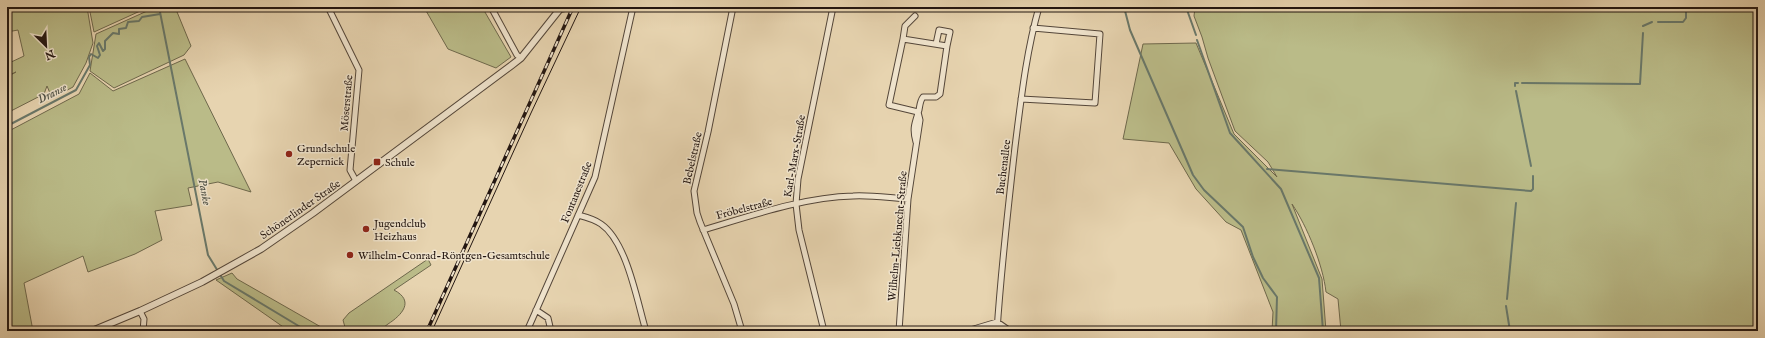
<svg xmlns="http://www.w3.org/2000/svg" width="1765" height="338" font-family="'IM FELL English',serif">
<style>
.green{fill:#babb88;stroke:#6e684c}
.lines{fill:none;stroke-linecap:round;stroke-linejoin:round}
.stream{stroke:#69786a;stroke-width:2}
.minor-casing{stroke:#544639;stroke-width:7}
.tertiary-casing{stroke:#544639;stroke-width:8}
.minor{stroke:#efe3cc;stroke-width:5}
.tertiary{stroke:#efe3cc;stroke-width:6}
.tram{stroke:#231611;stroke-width:1}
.rail-casing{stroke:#231611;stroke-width:3.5}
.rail{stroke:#efe3cc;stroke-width:2;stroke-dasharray:6;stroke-linecap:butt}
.poi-dot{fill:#8f2418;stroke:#efe3cc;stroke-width:1.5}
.labels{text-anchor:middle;stroke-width:3;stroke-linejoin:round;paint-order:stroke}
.street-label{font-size:11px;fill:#231611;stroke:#efe3cc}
.poi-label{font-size:11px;fill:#231611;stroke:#efe3cc;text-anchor:start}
.water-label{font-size:12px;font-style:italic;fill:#4c4f45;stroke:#efe3cc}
</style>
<rect width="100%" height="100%" fill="#e7d4b0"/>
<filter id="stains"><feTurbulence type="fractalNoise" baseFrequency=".005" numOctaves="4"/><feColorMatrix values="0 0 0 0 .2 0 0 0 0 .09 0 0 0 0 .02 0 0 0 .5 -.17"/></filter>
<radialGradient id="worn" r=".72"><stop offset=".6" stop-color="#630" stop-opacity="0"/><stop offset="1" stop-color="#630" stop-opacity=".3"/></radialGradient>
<path class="green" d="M7,7H87L93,43L86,63L73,87L52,98L47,86L44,94L7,113V77L16,72L7,76V64L24,56L18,30L7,32Z
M89,7H149L94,32Z
M156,7H175L191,46L184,55L114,88L90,71L96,34Z
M426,7H482L511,57L496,68L448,49L425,9Z
M1195,7H1758V331H1341L1338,299L1326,292C1323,265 1307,226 1292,204L1322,279L1326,331H1272L1273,312L1241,230L1226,222L1196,189L1169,143L1123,139L1143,44L1196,43L1234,134L1277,177L1268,162L1235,131L1208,58L1202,37L1194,16Z
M185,59L251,192L218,182L188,188L192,205L155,211L162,240L135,254L88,272L83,256L24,283L33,331H7V132L79,94L90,73L113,91Z
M428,259L431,265L394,290C415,301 402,315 388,324C385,326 381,330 377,331C370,333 354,331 346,331L343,320L349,313Z
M232,273L237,279L328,331H289L216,280Z"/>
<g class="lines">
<path class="stream" d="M159,7L208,255L224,281L307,331
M1124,7L1130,30L1193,175L1204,190L1243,227L1253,257L1263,278L1277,297L1276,331
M1186,7L1196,35
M1658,22H1683L1686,18V7
M1643,26L1652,22
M1197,40L1230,133L1281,189L1319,278L1323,331
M1522,83L1640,84L1643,33
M1515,86V83H1518
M1516,91L1531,166
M7,126L76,90L90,65L89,57L91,54L98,58L100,55L97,46L99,43L103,51L105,49V41L113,33L119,34V29L126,28L128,22L139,21L142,17L160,14
M1267,169L1531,191L1533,189V176
M1507,299L1516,203
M1506,306L1510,331"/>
<defs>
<path id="minor" d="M328,7L359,70L350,170L356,181
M491,7L517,55L521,58
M733,7L708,132L694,191L697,213L700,222L734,304L742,331
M903,39L905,26L915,16
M936,44L939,30L950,32L947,46
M1021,99L1095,103L1100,34L1033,28
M916,142C912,128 915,123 919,110C920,105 920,101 923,97H936L940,94L947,46L903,39L889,105L918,112
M578,215C586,217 594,219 601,224C627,242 637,301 646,331
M703,230C750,216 804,197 853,196C871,195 890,198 908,199
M536,310L548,318L551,331
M140,311L144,319L143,331
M527,331L595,177L633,7
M824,331L799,230L796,204L798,179L833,7
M899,331L908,199L920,120L918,112
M967,331L997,322L1010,331
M997,331C1001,270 1008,208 1015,147C1021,100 1026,53 1039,7"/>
<path id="tertiary" d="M92,331L140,311L202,282L261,249L313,213L512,65L521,58L560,9L569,7"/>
</defs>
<use href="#minor" class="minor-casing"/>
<use href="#tertiary" class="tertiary-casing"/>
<use href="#minor" class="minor"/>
<use href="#tertiary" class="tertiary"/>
<path class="tram" d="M432,331L531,113L581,7"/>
<defs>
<path id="rail" d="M427,331L573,7"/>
</defs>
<use href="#rail" class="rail-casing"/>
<use href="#rail" class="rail"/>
</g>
<g class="poi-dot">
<circle cx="289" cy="154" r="4"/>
<rect x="373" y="158" width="8" height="8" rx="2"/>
<circle cx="366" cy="229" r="4"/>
<circle cx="350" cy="255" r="4"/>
</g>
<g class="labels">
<g class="street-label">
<text transform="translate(346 103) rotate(-85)" y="4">Möserstraße</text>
<text transform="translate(794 156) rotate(-80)" y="4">Karl-Marx-Straße</text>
<text transform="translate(692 158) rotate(-77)" y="4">Bebelstraße</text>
<text transform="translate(1003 167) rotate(-83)" y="4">Buchenallee</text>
<text transform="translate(576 192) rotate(-68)" y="4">Fontanestraße</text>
<text transform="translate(744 208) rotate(-15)" y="4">Fröbelstraße</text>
<text transform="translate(300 209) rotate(-35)" y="4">Schönerlinder Straße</text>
<text transform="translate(897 236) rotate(-85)" y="4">Wilhelm-Liebknecht-Straße</text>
</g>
<g class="poi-label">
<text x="297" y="152">Grundschule<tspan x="297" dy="13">Zepernick</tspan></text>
<text x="385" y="166">Schule</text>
<text x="374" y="227">Jugendclub<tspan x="374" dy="13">Heizhaus</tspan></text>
<text x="358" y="259">Wilhelm-Conrad-Röntgen-Gesamtschule</text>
</g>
<g class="water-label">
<text transform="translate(52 93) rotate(-27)" y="4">Dranse</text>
<text transform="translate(205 192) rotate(79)" y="4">Panke</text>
</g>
</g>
<rect width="1765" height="338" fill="none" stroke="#e7d4b0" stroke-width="24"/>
<rect x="8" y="8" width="1749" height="322" fill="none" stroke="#231611" stroke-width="2"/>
<rect x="12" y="12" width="1741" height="314" fill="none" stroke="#231611"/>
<g transform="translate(46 46) rotate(156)" stroke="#efe3cc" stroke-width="3" paint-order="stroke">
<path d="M0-3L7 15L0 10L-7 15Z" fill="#231611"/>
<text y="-6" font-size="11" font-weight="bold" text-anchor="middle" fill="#231611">N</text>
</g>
<rect width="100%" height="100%" filter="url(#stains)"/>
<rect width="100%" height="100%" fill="url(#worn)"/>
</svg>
